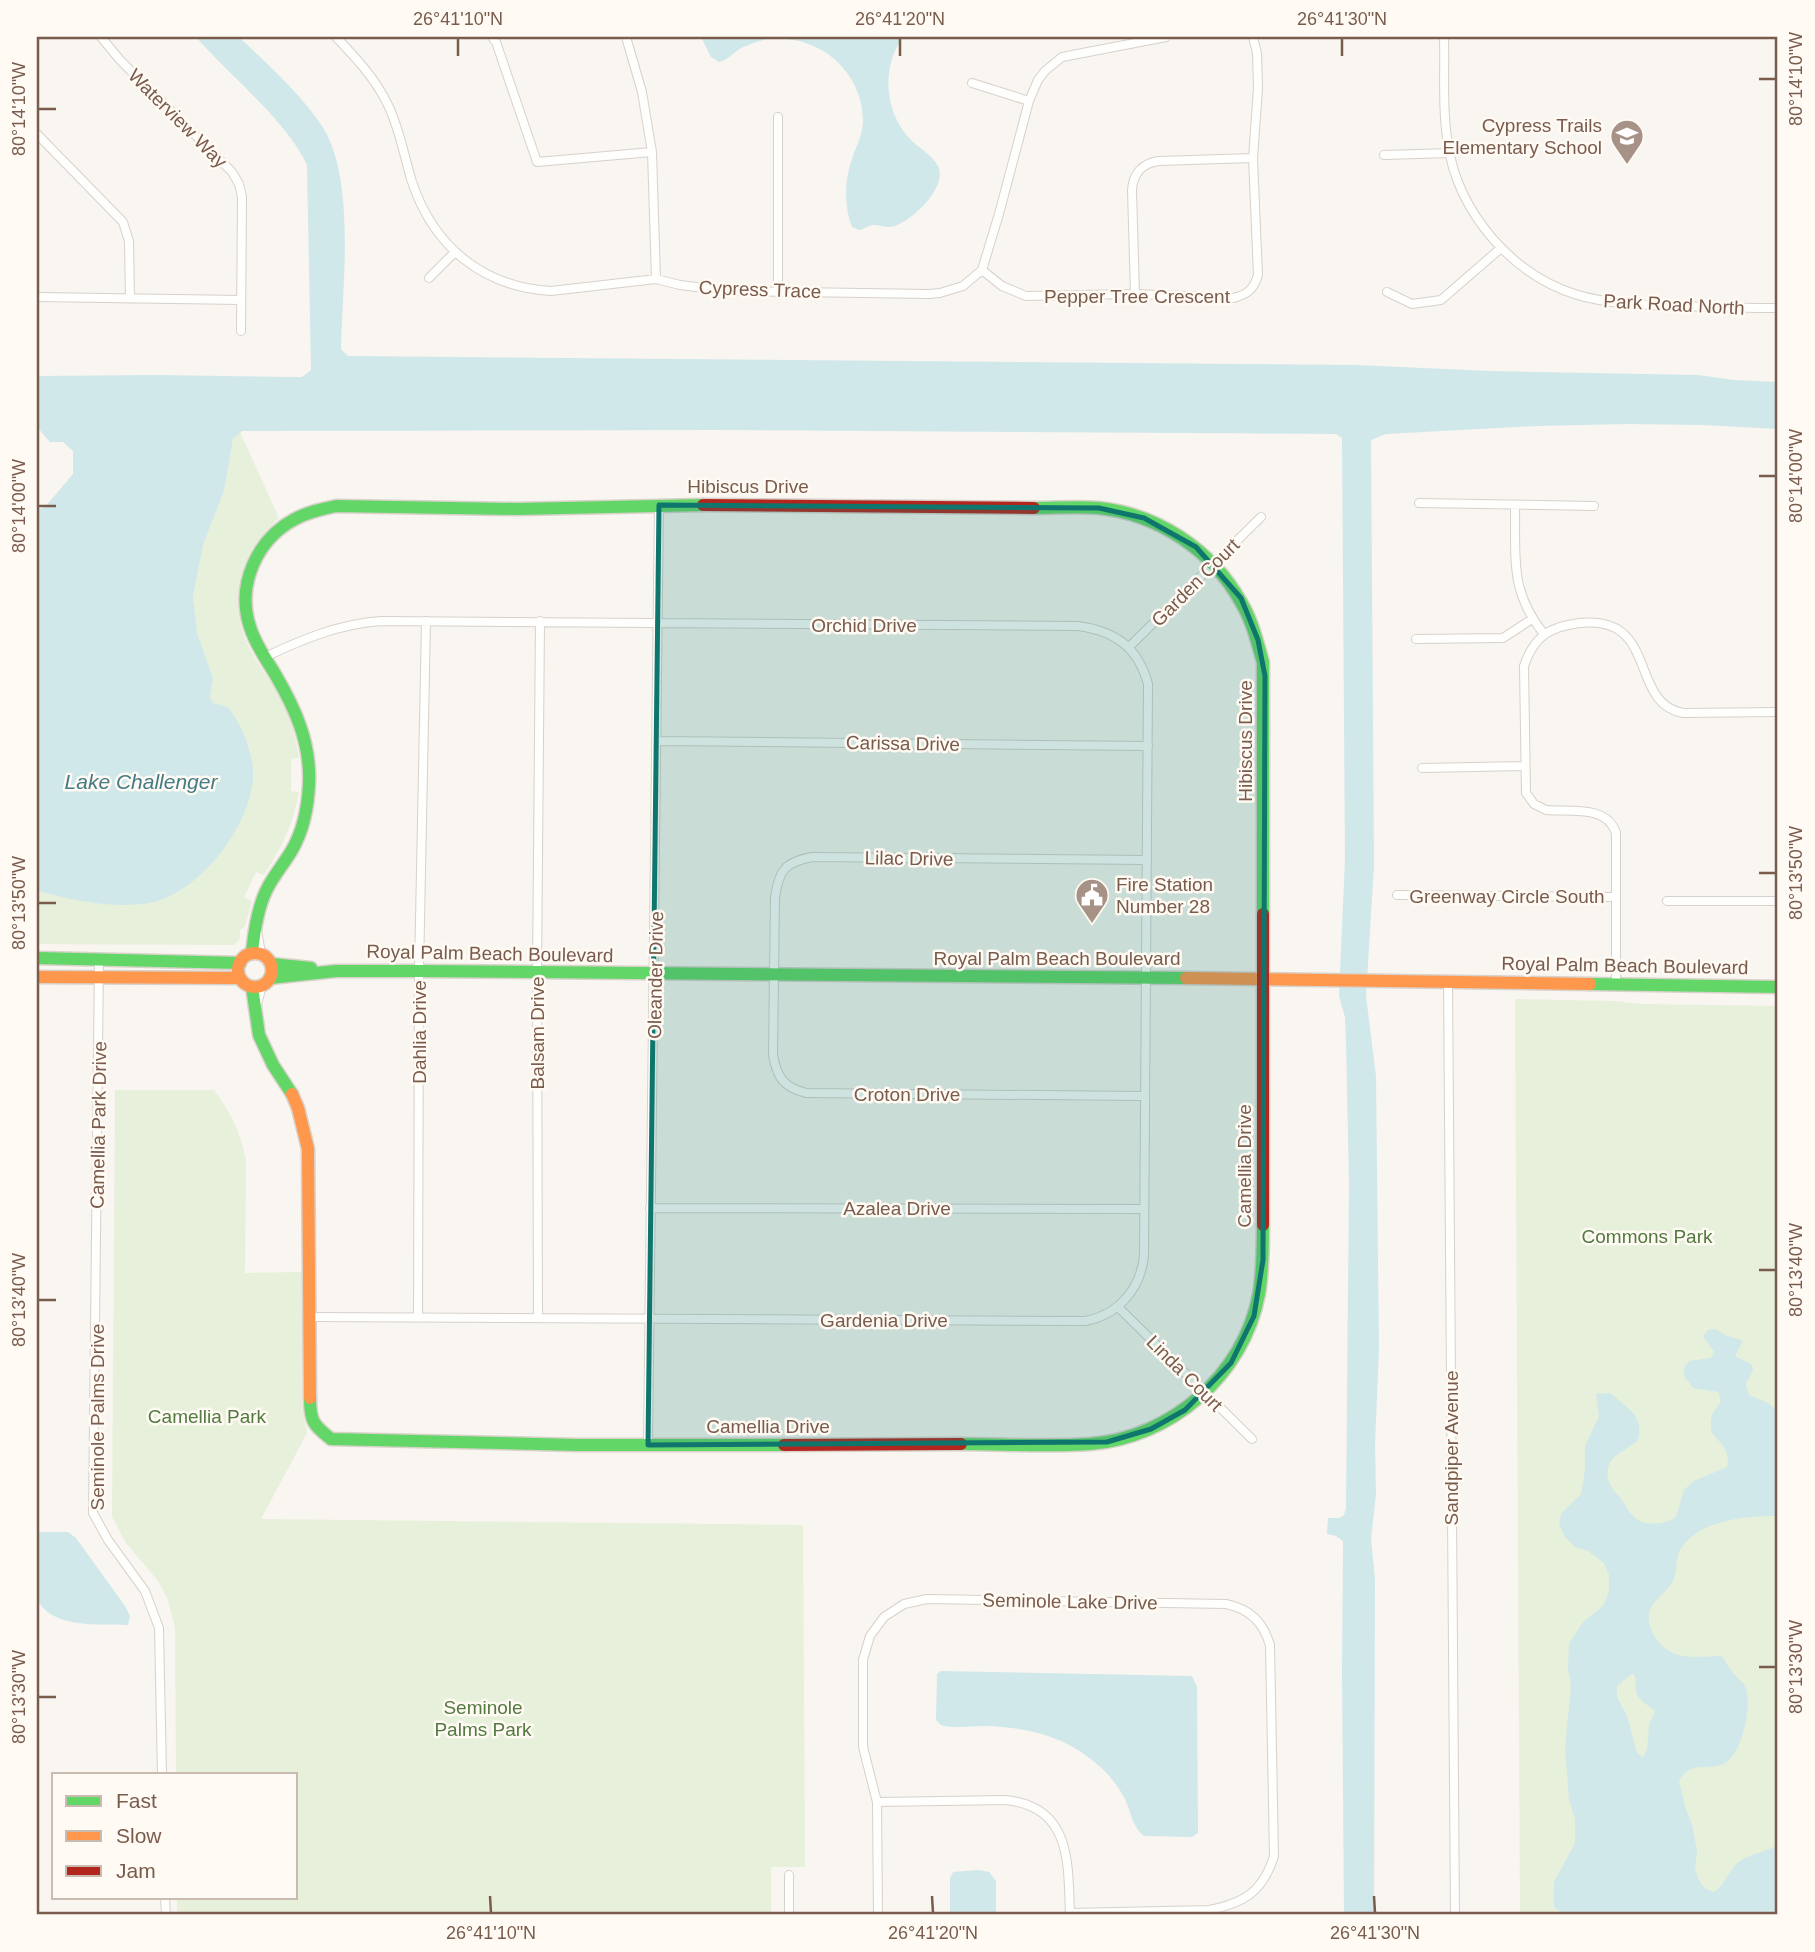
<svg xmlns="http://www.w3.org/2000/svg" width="1815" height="1952" font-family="Arial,sans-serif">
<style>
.green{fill:#e7f0db}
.water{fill:#d0e8ea;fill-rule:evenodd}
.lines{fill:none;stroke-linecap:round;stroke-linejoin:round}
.street-casing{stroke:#d7d1cb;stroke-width:10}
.fast-casing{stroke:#d9d2cb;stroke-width:15}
.slow-casing{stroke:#d9d2cb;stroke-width:15}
.jam-casing{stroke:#d9d2cb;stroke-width:15}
.street{stroke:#fefefd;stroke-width:8}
.fast{stroke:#63d668;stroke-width:12}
.slow{stroke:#ff974d;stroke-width:12}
.jam{stroke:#b3261e;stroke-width:12}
.marked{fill:#0f766e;fill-opacity:0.2;stroke:#0f766e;stroke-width:5;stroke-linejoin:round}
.ticks{fill:none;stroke:#7a5c4d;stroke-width:2.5}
.labels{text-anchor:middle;stroke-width:5;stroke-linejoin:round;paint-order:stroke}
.street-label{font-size:19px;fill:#7a5c4d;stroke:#fffaf3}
.poi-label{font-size:19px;fill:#7a5c4d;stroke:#fffaf3;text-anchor:end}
.park-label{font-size:19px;fill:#537a41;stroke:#fffaf3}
.water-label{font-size:21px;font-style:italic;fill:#437c86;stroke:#fffaf3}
.neatline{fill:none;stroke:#7a5c4d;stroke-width:2.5}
.ticks-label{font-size:18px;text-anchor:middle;fill:#7a5c4d}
</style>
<rect width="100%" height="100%" fill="#f9f5f0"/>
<path class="green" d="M240,432L279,518C241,551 226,597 248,645C257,665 272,681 282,701C291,719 296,738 299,758L291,759V791L299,792C293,825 282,847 264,875L256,872L244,897L252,901L245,927L240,930V939L234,945L37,944V891L98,903H150L181,890L212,863L236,829L246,808L250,748L228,707L213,703L210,698L212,675L197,633L193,597L203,544L224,491L233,439Z
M1515,999L1615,1001L1641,1004L1778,1006V1915H1520Z
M115,1090H214C230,1111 241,1133 246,1160L245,1273L302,1272V1406L307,1433L261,1519L803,1525L805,1867H771V1915H177V1898H296V1775H176L175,1628L168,1600L158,1581L126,1543L112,1517Z"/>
<path class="water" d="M196,37H239C267,64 297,90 320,123C357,176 342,285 341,349L348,356L1356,365L1490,371L1698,375L1734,380L1778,382V429L1702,425L1627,424L1537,426L1386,434L1371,440L1374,865L1366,996L1376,1076L1379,1349L1375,1444L1376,1495L1371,1539L1375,1579L1374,1915H1344L1342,1671L1343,1549V1541L1336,1536L1327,1534L1328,1518H1339L1344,1515L1346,1508L1349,1183L1346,1042L1345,1017L1339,996L1345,859L1342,438L1336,434L715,430L242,431L233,439L224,491L203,545L193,597L197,633L213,678L210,698L213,703L228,707C242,725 254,753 253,777C251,826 199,894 149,903C112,909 72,900 37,891V770L39,762L37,510L45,507L73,474V451L63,442H50L37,427V376L157,375L293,377H302L311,370L307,165C286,120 229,75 196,37Z
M701,37H903C881,67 884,113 911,140C919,148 932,155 938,166C948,187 913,220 895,226C887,229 881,225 874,225C868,225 865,229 859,230L852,227C844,207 844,180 852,159C856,147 862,136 863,123C864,73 821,35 772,39C762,39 750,44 741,48C733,53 728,60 719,62L711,57Z
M1715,1329L1725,1335L1743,1341L1735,1356L1751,1364L1753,1370L1746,1384L1749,1395L1768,1403L1778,1411V1516C1748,1516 1698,1519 1680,1550C1675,1559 1678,1572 1673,1581C1668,1591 1657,1597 1652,1606C1647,1615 1648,1623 1652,1632C1668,1662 1693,1657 1722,1656C1726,1662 1729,1669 1734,1674C1737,1678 1743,1682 1745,1686C1753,1704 1742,1759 1721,1765C1703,1770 1690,1761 1679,1781L1686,1810L1692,1824L1697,1851L1695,1870L1700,1882L1706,1889L1714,1892C1726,1884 1729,1869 1740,1861C1752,1853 1766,1852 1778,1845V1908L1774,1915H1564L1554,1907V1882L1575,1843V1819L1569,1800L1565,1748L1571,1686L1568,1668L1569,1644L1583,1622L1603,1606L1609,1592V1575L1604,1563L1588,1551L1575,1547L1565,1537L1559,1524L1561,1514L1581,1494L1585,1470V1446L1599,1416L1596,1394L1610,1393C1627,1408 1644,1415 1638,1440C1630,1449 1613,1453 1609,1465C1604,1481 1613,1489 1622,1500C1625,1504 1627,1510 1631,1514C1643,1528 1662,1525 1676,1517L1684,1490L1694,1481L1727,1467C1731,1451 1721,1444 1711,1432C1711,1426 1710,1419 1713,1413C1718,1404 1724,1404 1718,1392L1693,1388L1684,1376V1368L1689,1361L1711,1358L1714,1352L1703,1336L1708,1330ZM1633,1673C1637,1680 1635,1683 1636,1690C1637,1701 1648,1704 1655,1711L1649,1725L1647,1750L1643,1757L1637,1753L1627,1716L1617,1697V1686Z
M37,1532H68L76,1538L125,1606L130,1616L128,1625C101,1624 49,1629 37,1598C33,1587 37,1546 37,1532Z
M941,1671L1192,1676L1197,1687L1198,1833L1192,1837L1144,1836C1132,1827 1131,1812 1125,1799C1118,1786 1109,1774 1098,1765C1065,1736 1027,1727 984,1726C970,1726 953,1729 941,1725L936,1720L937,1674Z
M979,1870L989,1872L996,1881V1915H950V1878L953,1872Z"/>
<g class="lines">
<defs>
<path id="street" d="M101,37L120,60L232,172L239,184L242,197L241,331
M336,37C356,58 375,78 388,105C400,130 404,156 412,182C434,247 483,287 551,291L656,279L680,285L729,291L928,294L940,293L963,286L982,270L999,214L1029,101L1038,80L1045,71L1062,57L1166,37
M492,37L496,42L537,162L652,152L642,92L626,37
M1444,37C1445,72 1442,109 1448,144C1453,180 1469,211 1493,239C1547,300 1600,304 1677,306C1710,307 1744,308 1778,308
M972,83L1029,101
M778,117V291
M37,134L123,222L129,241L130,299
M652,152L656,279
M1384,155L1450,153
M982,270L1002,286L1026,296L1135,294L1233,298C1247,295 1254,289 1258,275L1253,158L1258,88L1257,53L1253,37
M429,278L455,252
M1387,292L1412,304L1441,300L1501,248
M1135,294L1132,190C1133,173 1143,163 1159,161L1253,158
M37,297L241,300
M1419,503L1594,506
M1515,505C1516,557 1509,591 1544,634
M1416,639L1503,638L1532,619
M1129,647L1261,517
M265,657C303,639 339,624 381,621L1078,626C1115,631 1138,647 1148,684L1144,1255C1141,1289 1118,1315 1085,1321L310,1317
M658,741L1148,746
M1422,768L1525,766
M1397,895L1616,897
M1667,901H1778
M257,931L261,953
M99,959L93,1513L108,1540L145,1591L159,1628L162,1775
M1448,981L1455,1915
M1616,985V833C1607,805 1571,812 1546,810L1534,804L1526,793L1524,666C1532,643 1543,630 1568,625C1662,606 1626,703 1683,713L1778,712
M257,1004L262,986
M1143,1096L806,1093C783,1087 777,1077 773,1055L775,897C779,870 785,862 812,857L1147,860
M650,1208L1143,1209
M1118,1307L1252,1439
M418,1318L419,971L426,621
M538,1318L537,973L540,621
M648,1445L659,505
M877,1802L1005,1800C1072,1806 1068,1864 1070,1915
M789,1875V1915
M165,1898L166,1915
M878,1915L877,1802L863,1747V1660L870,1636L884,1617L904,1604L927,1599L1226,1604C1250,1609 1263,1622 1270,1645L1274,1856C1263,1892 1244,1903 1209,1910L1070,1913"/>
<path id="fast" d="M1034,508C1055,508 1078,506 1099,508C1158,514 1212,550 1241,602C1252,620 1257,641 1263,662V914
M252,953C254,932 257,910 266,891C273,876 284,864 292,850C303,831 308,806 309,784C311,743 295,708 275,674C266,659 255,644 250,627C236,585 257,539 295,519C308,512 322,509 336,506L517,509L703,505
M37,958L240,963
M272,964L311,968
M270,978L336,971H419L1186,978
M1590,984L1778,987
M252,987L259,1035L273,1065L292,1094
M310,1398C310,1421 313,1425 331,1439L577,1445H784
M961,1444C1003,1444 1047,1447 1090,1444C1171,1438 1244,1375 1259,1294C1263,1271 1263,1248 1263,1225"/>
<path id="slow" d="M238 970a17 17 0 1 1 34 0a17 17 0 1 1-34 0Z
M37,977L240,978
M1186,978L1590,984
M292,1094L298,1108L308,1149L310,1398"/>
<path id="jam" d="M703,505L1034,508
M1263,914V1225
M784,1445L961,1444"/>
</defs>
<use href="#street" class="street-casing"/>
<use href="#fast" class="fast-casing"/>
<use href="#slow" class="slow-casing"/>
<use href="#jam" class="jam-casing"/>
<use href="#street" class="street"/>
<use href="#fast" class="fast"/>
<use href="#slow" class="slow"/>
<use href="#jam" class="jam"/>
</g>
<path class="marked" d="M659,505L1099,508L1144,518L1196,547L1241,598L1258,640L1265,676L1263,1260L1254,1316L1231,1363L1185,1410L1151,1429L1107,1442L648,1445Z"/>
<path class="ticks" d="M458,38V56M900,38V56M1342,38V56M1759,79H1776M38,109H56M1759,476H1776M38,506H56M1759,873H1776M38,903H56M1759,1270H1776M38,1300H56M1759,1667H1776M38,1697H56M490,1896L491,1913M932,1896L933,1913M1374,1896L1375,1913"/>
<defs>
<symbol id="school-pin" viewBox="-11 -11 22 30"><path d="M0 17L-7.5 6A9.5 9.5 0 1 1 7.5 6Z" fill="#a69286" stroke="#fffaf3"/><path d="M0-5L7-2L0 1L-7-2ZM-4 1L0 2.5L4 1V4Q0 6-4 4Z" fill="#fff"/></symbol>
<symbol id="civic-pin" viewBox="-11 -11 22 30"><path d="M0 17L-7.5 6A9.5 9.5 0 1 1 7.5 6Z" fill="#a69286" stroke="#fffaf3"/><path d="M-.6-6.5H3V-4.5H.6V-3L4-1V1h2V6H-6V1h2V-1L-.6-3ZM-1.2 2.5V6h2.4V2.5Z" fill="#fff"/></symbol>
</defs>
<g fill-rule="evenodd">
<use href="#school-pin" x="1608" y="117" width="38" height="52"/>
<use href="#civic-pin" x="1073" y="876" width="38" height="52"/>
</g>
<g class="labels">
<g class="street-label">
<text transform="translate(178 118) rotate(45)" y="7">Waterview Way</text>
<text transform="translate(760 289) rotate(2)" y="7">Cypress Trace</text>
<text x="1137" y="303">Pepper Tree Crescent</text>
<text transform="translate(1674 304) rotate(3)" y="7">Park Road North</text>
<text x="748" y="493">Hibiscus Drive</text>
<text transform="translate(1195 582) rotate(-45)" y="7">Garden Court</text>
<text x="864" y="632">Orchid Drive</text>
<text transform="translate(1245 741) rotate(-90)" y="7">Hibiscus Drive</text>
<text transform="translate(903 743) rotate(1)" y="7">Carissa Drive</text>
<text transform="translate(909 858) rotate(1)" y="7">Lilac Drive</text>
<text x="1507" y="903">Greenway Circle South</text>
<text transform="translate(490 953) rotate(1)" y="7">Royal Palm Beach Boulevard</text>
<text x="1057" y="965">Royal Palm Beach Boulevard</text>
<text transform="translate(1625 965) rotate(1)" y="7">Royal Palm Beach Boulevard</text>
<text transform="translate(655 975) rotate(-89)" y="7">Oleander Drive</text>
<text transform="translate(419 1032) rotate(-90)" y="7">Dahlia Drive</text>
<text transform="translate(537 1033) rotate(-90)" y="7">Balsam Drive</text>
<text x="907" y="1101">Croton Drive</text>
<text transform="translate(98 1125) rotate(-89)" y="7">Camellia Park Drive</text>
<text transform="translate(1244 1166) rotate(-90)" y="7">Camellia Drive</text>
<text x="897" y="1215">Azalea Drive</text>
<text x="884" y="1327">Gardenia Drive</text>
<text transform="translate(1185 1373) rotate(45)" y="7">Linda Court</text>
<text transform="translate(97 1417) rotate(-90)" y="7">Seminole Palms Drive</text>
<text x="768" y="1433">Camellia Drive</text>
<text transform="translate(1451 1448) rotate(-90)" y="7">Sandpiper Avenue</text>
<text transform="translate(1070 1601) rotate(1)" y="7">Seminole Lake Drive</text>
</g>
<g class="poi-label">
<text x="1602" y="132">Cypress Trails<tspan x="1602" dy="22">Elementary School</tspan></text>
<text x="1116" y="891" text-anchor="start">Fire Station<tspan x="1116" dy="22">Number 28</tspan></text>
</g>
<g class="park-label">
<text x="1647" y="1243">Commons Park</text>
<text x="207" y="1423">Camellia Park</text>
<text x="483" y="1714">Seminole<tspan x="483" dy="22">Palms Park</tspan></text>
</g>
<g class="water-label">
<text x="141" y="789">Lake Challenger</text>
</g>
</g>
<rect width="1815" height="1952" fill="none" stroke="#fffaf3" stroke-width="77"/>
<rect x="52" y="1773" width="245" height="126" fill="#fffaf3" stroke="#cabbb1" stroke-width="2"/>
<rect x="66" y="1796" width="35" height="10" fill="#63d668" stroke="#cabbb1" stroke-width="2"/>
<text x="116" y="1808" font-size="21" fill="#7a5c4d">Fast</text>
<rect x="66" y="1831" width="35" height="10" fill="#ff974d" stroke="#cabbb1" stroke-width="2"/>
<text x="116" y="1843" font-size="21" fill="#7a5c4d">Slow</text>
<rect x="66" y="1866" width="35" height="10" fill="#b3261e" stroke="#cabbb1" stroke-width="2"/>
<text x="116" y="1878" font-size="21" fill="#7a5c4d">Jam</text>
<rect x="38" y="38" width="1738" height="1875" class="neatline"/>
<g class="ticks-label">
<text x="458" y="25">26°41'10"N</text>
<text x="900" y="25">26°41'20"N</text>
<text x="1342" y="25">26°41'30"N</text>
<text transform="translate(1796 79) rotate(-90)" y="6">80°14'10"W</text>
<text transform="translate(19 109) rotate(-90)" y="6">80°14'10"W</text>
<text transform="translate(1796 476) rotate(-90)" y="6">80°14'00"W</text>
<text transform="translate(19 506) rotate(-90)" y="6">80°14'00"W</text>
<text transform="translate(1796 873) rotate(-90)" y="6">80°13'50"W</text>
<text transform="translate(19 903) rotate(-90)" y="6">80°13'50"W</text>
<text transform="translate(1796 1270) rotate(-90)" y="6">80°13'40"W</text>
<text transform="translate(19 1300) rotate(-90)" y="6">80°13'40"W</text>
<text transform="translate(1796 1667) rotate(-90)" y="6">80°13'30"W</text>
<text transform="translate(19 1697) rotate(-90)" y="6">80°13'30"W</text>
<text x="491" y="1939">26°41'10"N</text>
<text x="933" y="1939">26°41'20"N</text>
<text x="1375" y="1939">26°41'30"N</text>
</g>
</svg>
